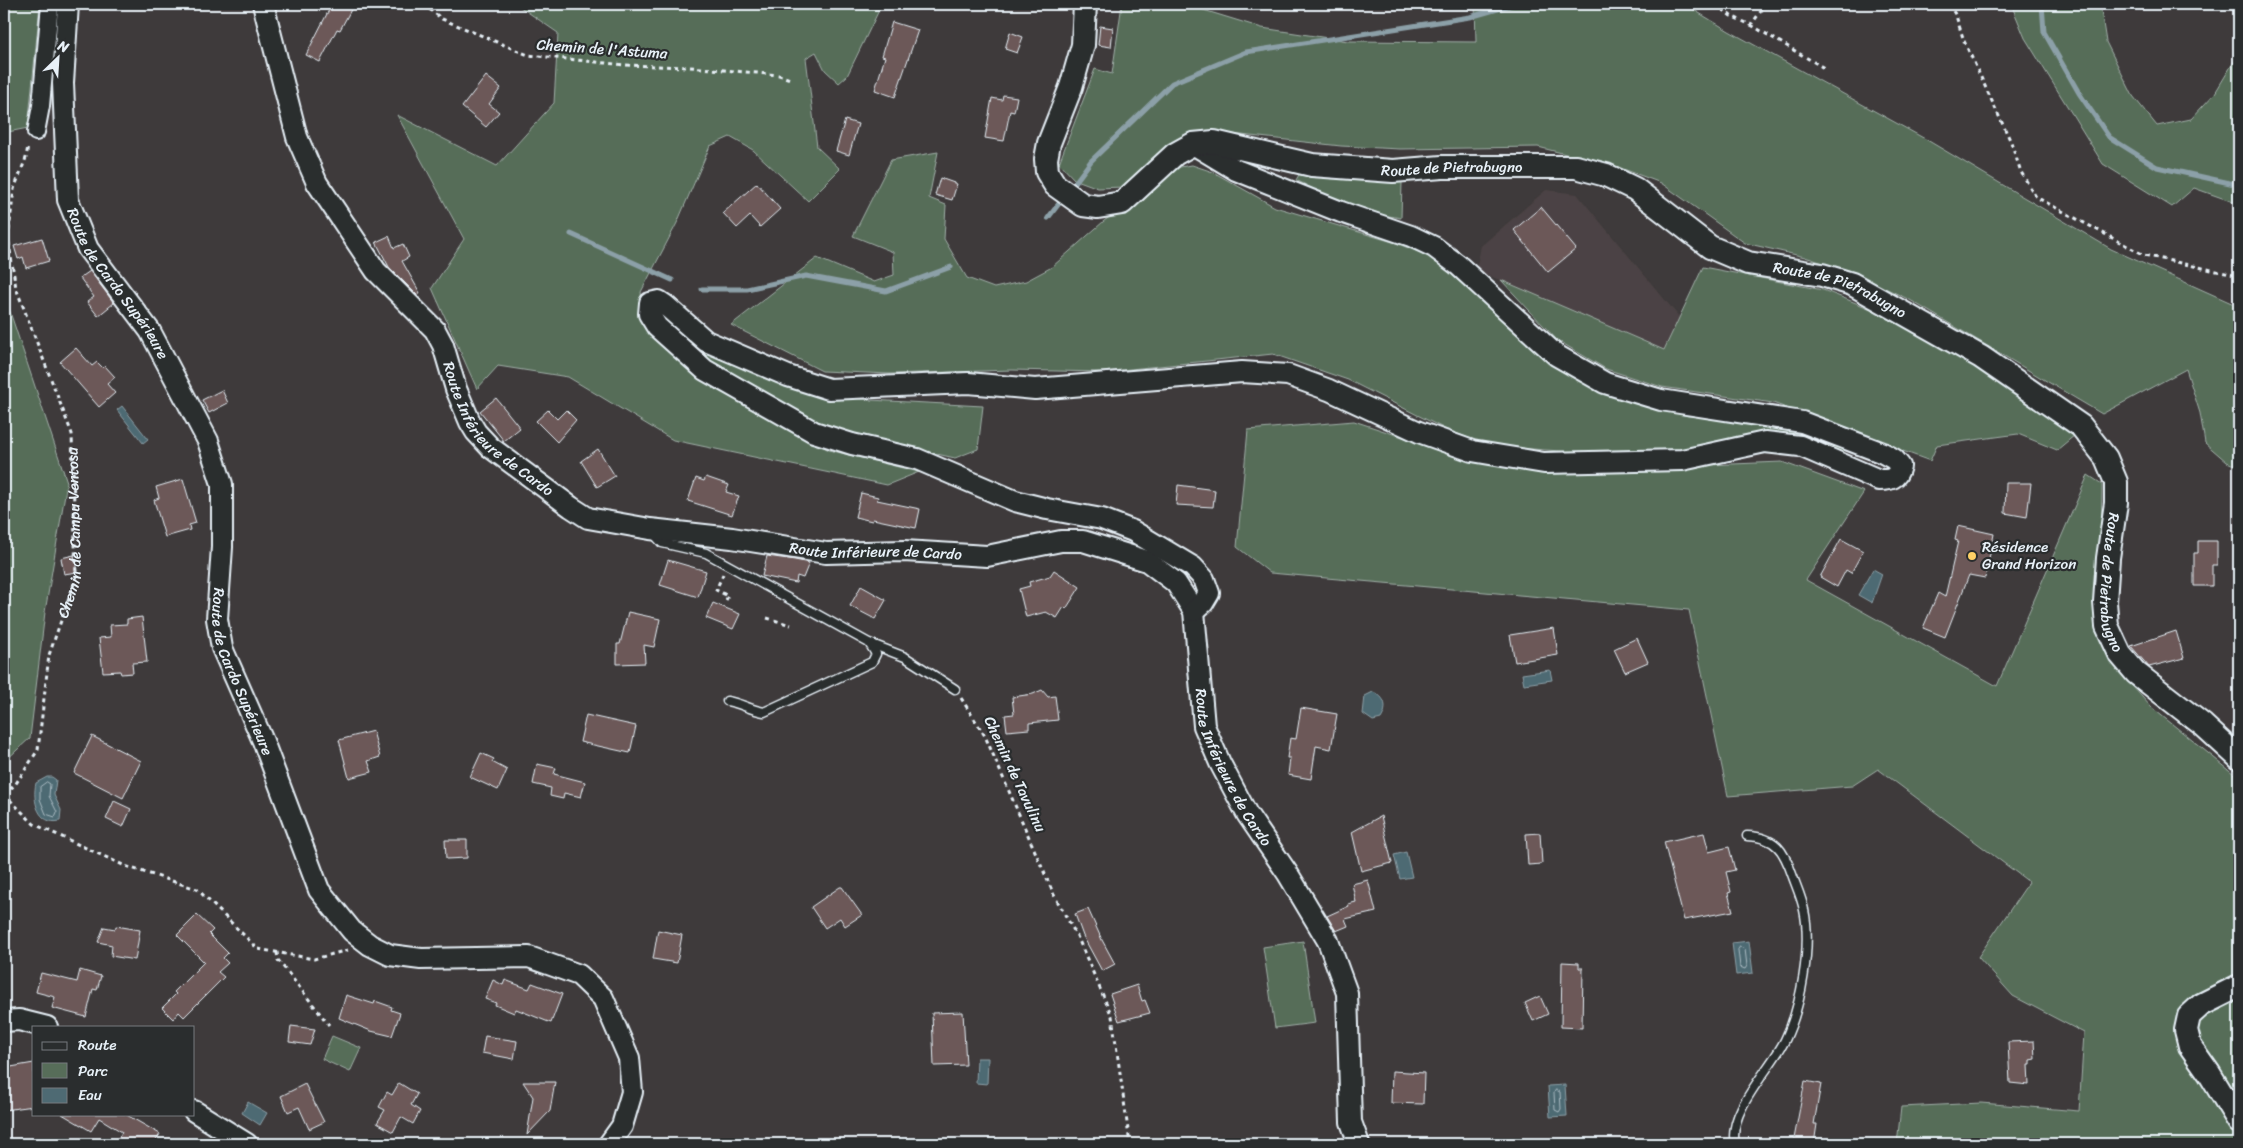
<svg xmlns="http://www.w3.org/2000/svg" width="2243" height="1148" font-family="Sriracha,sans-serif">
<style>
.built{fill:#4c4344}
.green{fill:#576d59;stroke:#a0afa8}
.water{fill:#4e6a73;stroke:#8ca0a8}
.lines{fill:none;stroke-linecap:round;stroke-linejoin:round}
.shore{stroke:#aabbc3;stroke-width:1}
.stream{stroke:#8ca0a8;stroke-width:5}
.building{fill:#6c5958;stroke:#e8f1f8}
.service-casing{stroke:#e8f1f8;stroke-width:11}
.minor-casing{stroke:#e8f1f8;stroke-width:20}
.tertiary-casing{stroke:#e8f1f8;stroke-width:24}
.secondary-casing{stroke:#e8f1f8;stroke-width:26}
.path{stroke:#e8f1f8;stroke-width:3;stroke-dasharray:4 4;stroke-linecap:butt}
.service{stroke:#2a2d2e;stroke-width:8}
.minor{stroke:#2a2d2e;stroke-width:16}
.tertiary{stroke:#2a2d2e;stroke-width:20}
.secondary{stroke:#2a2d2e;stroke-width:22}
.poi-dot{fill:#ffd166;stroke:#2a2d2e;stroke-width:2}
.labels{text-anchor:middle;stroke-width:4.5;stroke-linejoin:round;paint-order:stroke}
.street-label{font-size:15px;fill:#e8f1f8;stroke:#2a2d2e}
.poi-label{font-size:15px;fill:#e8f1f8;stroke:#2a2d2e;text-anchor:start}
</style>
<rect width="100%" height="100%" fill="#3e3a3b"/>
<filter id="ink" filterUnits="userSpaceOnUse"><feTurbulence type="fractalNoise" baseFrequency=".02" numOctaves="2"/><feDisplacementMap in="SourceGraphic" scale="10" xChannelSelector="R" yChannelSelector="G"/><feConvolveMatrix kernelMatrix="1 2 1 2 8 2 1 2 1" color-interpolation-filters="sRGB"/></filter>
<g filter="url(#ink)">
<path class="built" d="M1546,190L1577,194L1680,318L1664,350L1476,270L1481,246Z"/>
<path class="green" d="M4,4H40L28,128L8,132L4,155Z
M516,4H882L847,76L839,83L825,70L816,52L806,58L817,147L840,169L808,201L753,150L730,137L710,146L677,223L641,292L643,311L666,348L719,391L829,450L919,472L887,485L673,440L568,377L498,366L477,389L432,288L464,239L397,115L497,166L554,103L558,33Z
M1122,4H1184L1262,28L1348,41L1476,42L1475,4H1691L1694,10L1729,31L1927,140L2111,249L2236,305L2239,311V467L2227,462L2205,443L2200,413L2186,369L2102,414L1910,300L1854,273L1805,257L1745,243L1661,183L1618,167L1538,147L1400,149L1341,146L1223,133L1123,187L1098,188L1074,179L1059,163L1095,69L1112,74Z
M2011,4H2100L2106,42L2133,96L2157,126L2191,119L2215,93L2239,53V204L2194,188L2172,207L2103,164L2025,38Z
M938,152L929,198L946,205L944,239L967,278L994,288L1026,281L1052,267L1104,221L1180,167L1192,165L1213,172L1275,207L1396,243L1433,258L1536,350L1642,403L1688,416L1758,420L1800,428L1845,448L1842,453L1820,442L1782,434L1737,436L1689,451L1588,453L1490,446L1445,429L1348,380L1273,354L1102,372L1012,370L889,374L822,371L731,325L817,258L874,282L894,275L893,252L853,236L891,160Z
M1300,173L1402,182L1401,218L1365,212L1343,204L1296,180Z
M1703,267L1823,290L1889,316L2036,404L2075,435L2057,450L2018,434L1937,445L1930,461L1773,403L1662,387L1606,369L1557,340L1501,280L1664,350Z
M4,294L67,482L45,612L30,738L4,762Z
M703,349L807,392L870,400L983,406L978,449L955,458L837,432L698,355Z
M1354,421L1478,462L1559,471L1782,462L1864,492L1806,580L1997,686L2088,475L2102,484L2100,614L2117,669L2151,707L2239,778V1144H1897L1901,1107L1981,1103L2079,1111L2084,1033L2013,996L1978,957L2029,882L1878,769L1852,786L1728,796L1689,610L1270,573L1237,547L1248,430Z
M1303,941L1315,1023L1275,1028L1263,947Z
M332,1036L361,1048L350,1072L322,1059Z"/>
<path class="water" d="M122,406L148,439L143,443L117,410Z
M1873,569L1882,574L1872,603L1858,595Z
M1550,670L1552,680L1524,684L1522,674Z
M1373,692C1386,697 1388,708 1381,719L1373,721L1363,714L1365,696Z
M47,777H52L56,780L54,795L61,810L60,821C38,826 32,800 36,783Z
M1406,852L1412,877L1400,879L1394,855Z
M1749,941L1753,973L1736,975L1732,943Z
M977,1058H988L987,1084L976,1083Z
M1565,1085L1567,1116L1550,1117L1548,1086Z
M248,1102L267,1113L260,1125L242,1113Z"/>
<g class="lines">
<path class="shore" d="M47,782L50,784L49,796L57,812L55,817L46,814L40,799V787Z
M1740,947L1745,949L1747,966L1745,969L1740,967L1738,950Z
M1556,1090L1560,1092L1561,1109L1559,1112L1555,1110L1554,1093Z"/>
<path class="stream" d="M2042,4L2044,32L2079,93L2109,137L2157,167L2239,185
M1071,188L1091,161L1172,83L1246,52L1470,17L1515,4
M1048,218L1064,197
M571,234L672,280
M702,289H747L806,276L886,291L951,267"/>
</g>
<path class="building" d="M332,4H354L340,30L337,29L320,62L306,55Z
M892,22L918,30L895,97L875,90L885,57L882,56Z
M1100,26L1113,28L1111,47L1098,45Z
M1010,32L1023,37L1017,53L1005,49Z
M486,76L501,88L489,104L499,112L486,127L462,107Z
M1003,95L1017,97L1014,112L1010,111L1004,141L985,138L992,98L1002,100Z
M845,120L858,124L849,155L836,151Z
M940,178L957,184L952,200L935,195Z
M757,183L780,209L760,227L750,216L737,228L723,213Z
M1541,207L1576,249L1548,272L1514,230Z
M389,236L394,248L403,244L409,257L402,261L420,293L417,295L389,267L376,242Z
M42,238L49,261L26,268L23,257L18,259L14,246Z
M90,271L114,303L98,316L87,302L94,297L80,278Z
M76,348L92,366L97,362L103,368L105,366L115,377L107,384L115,393L99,407L60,362Z
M222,390L228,403L209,413L202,400Z
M496,398L520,428L504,441L480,411Z
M548,410L557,419L566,410L576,420L557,442L536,421Z
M598,449L615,476L597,487L581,461Z
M706,477L729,485L726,492L739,496L732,515L688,501L696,478L704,481Z
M183,479L196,523L189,525L190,530L165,537L154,500L159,498L156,487Z
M2006,483H2031L2027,517L2005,513Z
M1178,485L1215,490L1213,507L1176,505Z
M861,493L878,497L877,500L920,509L916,528L873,519L872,521L855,517Z
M1958,526L1994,534L1985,578L1969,575L1945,637L1923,628L1938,593L1945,597L1958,541L1955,540Z
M1841,539L1863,551L1851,573L1846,570L1837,587L1820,577Z
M2198,541H2217V565H2212V586H2194V553H2198Z
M74,555L77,572L64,574L61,558Z
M767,556L795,560L809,563L803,578L797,576L796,583L762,576Z
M668,560L706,571L698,597L660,585Z
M1054,570L1080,587L1066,609L1064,607L1057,618L1046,612L1026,617L1019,589L1030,586L1029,582L1050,576Z
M861,586L886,600L875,619L850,606Z
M713,603L740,614L733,629L706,618Z
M628,612L660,619L654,647L644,645L645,663L617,664V644H620Z
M142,617L147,662L132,663L133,673L121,674L120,671L103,672L99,638L111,637L110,625L127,624V619Z
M1554,628L1558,655L1515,662L1510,635Z
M2176,631L2184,658L2149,667L2131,646Z
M1637,638L1648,662L1625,672L1614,649Z
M1042,690L1048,697L1055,696L1058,720L1029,723V729L1007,731L1005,715L1014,714L1012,697L1033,694Z
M1301,708L1337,714L1331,749L1316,746L1311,779L1288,775L1290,758H1287L1290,738L1296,739Z
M586,715L636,726L630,753L580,742Z
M373,731L380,757L368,761L372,772L349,778L339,740Z
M92,736L141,761L123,798L74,773Z
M481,753L494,759L492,762L507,770L498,790L470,777Z
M537,764L556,768L554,774L585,782L581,797L564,793L563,799L550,796L551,788L533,784Z
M114,801L131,809L123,827L106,819Z
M1381,816L1392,863L1361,871L1352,832Z
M1540,833L1542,864L1528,865L1526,834Z
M1704,833L1709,852L1729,847L1735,870L1726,872L1731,892L1728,893L1733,911L1684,920L1664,842Z
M445,840H467V858L446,859Z
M1368,880L1376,912L1345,919L1348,926L1336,931L1327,916L1349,906L1348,904L1356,902L1352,884Z
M840,887H842L862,915L845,926L840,918L825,928L811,907Z
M1088,909L1102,940L1115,964L1102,971L1083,936L1075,914Z
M197,915L213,930L209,934L228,953L223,958L228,963L218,972L224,977L184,1017L179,1012L173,1019L162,1008L176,994L174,992L204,962L177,935Z
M116,926L140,930L135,960L111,956L112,945L98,942L104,927L115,929Z
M658,930L682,935L677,963L653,959Z
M1562,962L1579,963V968H1583L1582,1028L1561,1027Z
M80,970L101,976L97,990L93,989L86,1017L52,1008L55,997L36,992L41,973L77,982Z
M493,980L503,985L505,980L529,989L532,983L562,994L551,1023L516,1009L514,1013L495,1005L496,1003L485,999Z
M1137,985L1142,1001L1145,1000L1150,1013L1119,1021L1110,994Z
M346,995L374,1004L375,1001L392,1007L391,1010L400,1013L392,1036L371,1031L339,1018Z
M1540,996L1548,1014L1533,1021L1525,1003Z
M963,1012L966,1065L934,1066L932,1013Z
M291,1026L315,1029L310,1045L289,1042Z
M485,1036L517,1041L514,1059L482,1053Z
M2034,1041L2035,1059L2030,1060V1065H2028L2029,1085L2010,1083L2008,1042Z
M34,1063V1106L4,1110V1088H8L5,1068Z
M1392,1071L1424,1073L1423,1104L1391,1103Z
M1805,1081L1821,1084L1814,1124H1817L1814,1144H1793Z
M523,1082H555L550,1111L527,1135L533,1097Z
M399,1083L417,1094L411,1105L420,1111L413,1124L401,1117L393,1132L377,1123L385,1110L379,1107L387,1092L392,1095Z
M305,1084L324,1122L309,1129L299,1107L288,1112L281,1096Z
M62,1114H125L160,1134L154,1144H115L122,1132L99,1118L91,1131Z"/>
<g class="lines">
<defs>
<path id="service" d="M653,533L662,543L706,553L869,643L905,657L955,689
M727,701C740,703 751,710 764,712L872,662L876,654L869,643
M1735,1144C1727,1111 1771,1069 1785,1040C1801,1007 1812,946 1804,910C1802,899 1797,888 1793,877C1784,850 1776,837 1747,836"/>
<path id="minor" d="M36,132L41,106L50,4"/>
<g id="tertiary">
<path id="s2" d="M68,4L63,83L68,200L88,249L150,331L208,441L222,484V547L217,619L222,648L263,741L319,890L352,931L370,945L390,955L421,959L529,957L579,975L603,998L629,1058L632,1092L622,1126L609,1144"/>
<path id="s3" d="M263,4L297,137L317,183L376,271L435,330L443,345L456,389L470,422L476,432L490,447L571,507L588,518L650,529L732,538L826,553L904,551L987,556L1061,541H1083L1147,561L1176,583L1194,611L1204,726L1220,763L1247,814L1288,874L1328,941L1347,993L1351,1122L1359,1144"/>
<path d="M1193,144L1236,170L1341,212L1411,236L1434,247L1458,265L1556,355L1605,383L1661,400L1802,422L1883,453L1894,459L1900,466C1897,479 1891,480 1879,480L1800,446L1765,442L1682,460L1544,463L1472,451L1419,432L1329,390L1288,375L1242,372L1035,389L968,383L829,389L788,376L706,341L665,305L659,301L650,303L649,314L657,327L705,370L814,432L852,444L917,459L1015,501L1047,509L1102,519L1133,531L1193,567L1204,579L1209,593L1203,603L1194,611"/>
<path d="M4,1021L19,1020L47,1027"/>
<path d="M194,1111L247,1144"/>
</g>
<g id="secondary">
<path id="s4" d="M1085,4L1083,45L1071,87L1049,143L1046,159L1047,172L1055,185L1083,205L1098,207L1122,203L1175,154L1193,144L1214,142L1312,165L1393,171L1442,167H1576L1606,175L1635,189L1710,247L1748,263L1822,275L1852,284L1981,357L2081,426L2106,458L2116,482V503L2108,558L2105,602L2107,626L2120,654L2136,673L2203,725L2239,758"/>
<path d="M2239,986L2201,1005L2189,1016L2186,1030L2190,1046L2209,1073L2239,1122"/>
</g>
</defs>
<use href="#service" class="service-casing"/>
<use href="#minor" class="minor-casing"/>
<use href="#tertiary" class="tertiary-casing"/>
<use href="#secondary" class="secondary-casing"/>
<g class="path">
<path d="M423,4L442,19L528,55L625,65L690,67L779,75L790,79"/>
<path d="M1716,4L1731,16L1751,25L1766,4"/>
<path d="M1949,4L1956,16L1964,41L2011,142L2021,172L2036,197L2144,255L2239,276"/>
<path d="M1751,25L1824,68"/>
<path d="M2234,275L2239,281"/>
<path d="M723,574L716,590L728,596L726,600"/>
<path d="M767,618L791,625"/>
<path d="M961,698L985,736L1054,895L1077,936L1112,1016L1130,1144"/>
<path id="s1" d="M4,794L15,785L38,750L49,655L76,578L72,434L16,288L8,238L14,189L26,158L28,146"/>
<path d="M4,794L34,824L125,866L197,889L258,949L314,959L348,950"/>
<path d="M277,952L278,960L329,1025"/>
</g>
<use href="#service" class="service"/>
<use href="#minor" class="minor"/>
<use href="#tertiary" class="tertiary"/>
<use href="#secondary" class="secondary"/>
</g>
</g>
<circle class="poi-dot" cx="1972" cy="556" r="5"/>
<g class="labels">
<g class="street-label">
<text transform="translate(602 49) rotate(4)" y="5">Chemin de l'Astuma</text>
<text dy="5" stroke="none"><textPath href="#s4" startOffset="618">Route de Pietrabugno</textPath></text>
<text dy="5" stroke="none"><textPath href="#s2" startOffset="294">Route de Cardo Supérieure</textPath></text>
<text dy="5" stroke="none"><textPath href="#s4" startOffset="1038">Route de Pietrabugno</textPath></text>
<text dy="5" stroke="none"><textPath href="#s3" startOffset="498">Route Inférieure de Cardo</textPath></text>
<text dy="5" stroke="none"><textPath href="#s1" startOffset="278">Chemin de Campu Ventosu</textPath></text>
<text dy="5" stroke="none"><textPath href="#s3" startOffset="919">Route Inférieure de Cardo</textPath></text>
<text dy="5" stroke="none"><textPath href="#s4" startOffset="1486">Route de Pietrabugno</textPath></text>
<text dy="5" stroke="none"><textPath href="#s2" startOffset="714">Route de Cardo Supérieure</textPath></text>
<text dy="5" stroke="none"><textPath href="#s3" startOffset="1429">Route Inférieure de Cardo</textPath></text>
<text transform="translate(1015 774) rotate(65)" y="5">Chemin de Tavulinu</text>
</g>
<g class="poi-label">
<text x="1982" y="552">Résidence<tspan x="1982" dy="17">Grand Horizon</tspan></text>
</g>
</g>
<rect width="2243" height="1148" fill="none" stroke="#2a2d2e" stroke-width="20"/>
<rect x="10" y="10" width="2223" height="1128" fill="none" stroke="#e8f1f8" stroke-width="2" filter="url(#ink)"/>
<rect x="32" y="1026" width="162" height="90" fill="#2a2d2e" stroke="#767b7f"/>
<rect x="42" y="1042" width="25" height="8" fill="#2a2d2e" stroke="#767b7f"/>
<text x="78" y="1050" font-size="15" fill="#e8f1f8">Route</text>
<rect x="42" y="1063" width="25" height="15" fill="#576d59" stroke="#767b7f"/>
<text x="78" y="1076" font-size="15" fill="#e8f1f8">Parc</text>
<rect x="42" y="1088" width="25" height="15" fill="#4e6a73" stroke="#767b7f"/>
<text x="78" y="1100" font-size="15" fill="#e8f1f8">Eau</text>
<g transform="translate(58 58) rotate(25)" stroke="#2a2d2e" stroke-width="4" paint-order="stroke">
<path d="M0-4L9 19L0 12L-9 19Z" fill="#e8f1f8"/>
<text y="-8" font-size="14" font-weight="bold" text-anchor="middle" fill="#e8f1f8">N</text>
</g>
</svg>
